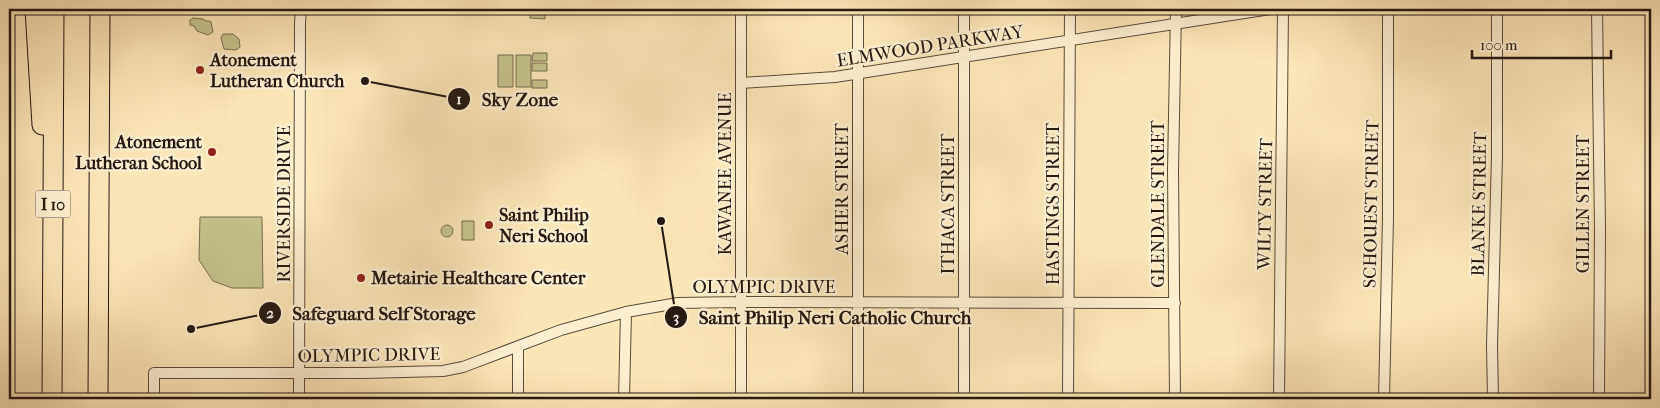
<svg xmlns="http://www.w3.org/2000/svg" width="1660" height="408" font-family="'IM FELL French Canon',serif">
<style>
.green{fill:#c4c38a;stroke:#746e4e}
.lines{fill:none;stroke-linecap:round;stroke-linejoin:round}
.minor-casing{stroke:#594c3b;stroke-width:12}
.motorway-casing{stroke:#231812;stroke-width:21}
.minor{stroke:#fcefcf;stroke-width:10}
.motorway{stroke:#fbe6b5;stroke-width:19}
.poi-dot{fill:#8f2418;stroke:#fcefcf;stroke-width:2}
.labels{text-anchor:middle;stroke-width:5;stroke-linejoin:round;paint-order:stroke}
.shield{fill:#fcefcf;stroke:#64584b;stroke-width:1}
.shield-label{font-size:16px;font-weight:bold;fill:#231812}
.street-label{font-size:18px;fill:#231812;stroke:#fcefcf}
.poi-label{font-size:18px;font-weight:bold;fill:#231812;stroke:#fcefcf;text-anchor:start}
.leader{fill:none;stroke:#231812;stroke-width:2}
.callout-dot{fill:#231812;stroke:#fcefcf;stroke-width:2}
.mark-label{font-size:15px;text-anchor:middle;font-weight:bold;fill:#fff}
.callout-label{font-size:19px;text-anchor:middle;font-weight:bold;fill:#231812;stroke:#fcefcf;stroke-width:5;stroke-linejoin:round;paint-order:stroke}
</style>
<rect width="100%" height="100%" fill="#fbe6b5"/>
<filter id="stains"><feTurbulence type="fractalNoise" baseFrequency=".004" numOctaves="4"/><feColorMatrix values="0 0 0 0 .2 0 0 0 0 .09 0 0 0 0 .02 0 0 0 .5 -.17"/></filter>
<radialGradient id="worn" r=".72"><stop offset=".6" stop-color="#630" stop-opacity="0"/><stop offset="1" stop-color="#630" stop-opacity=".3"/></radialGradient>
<path class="green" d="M530,9H545V19L530,18Z
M193,18L203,19L206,21H209L211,22L213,32L208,35L197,31L194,26L190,25V20Z
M223,34H233L239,39L240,47L236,50L224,49L221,38Z
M533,53H547V61H532Z
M498,55H513V87H498Z
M516,55H531V87H516Z
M532,63H547V71H532Z
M532,80H547V88H532Z
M200,217H262L263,288H232L213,281L199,260Z
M462,221H474V240H462Z
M441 231a6 6 0 1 1 12 0a6 6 0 1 1-12 0Z"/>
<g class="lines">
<defs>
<path id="minor" d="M741,9V399
M964,9V399
M1597,9L1600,227L1599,399
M741,83L835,77L1270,9
M518,347V399
M154,399V373H364L443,371L463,367L561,330L626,312L678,303L741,302L1175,303
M299,399L300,23L301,9
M624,399L626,312
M858,399V9
M1068,399L1070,9
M1175,399L1173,170L1176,9
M1279,399L1283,9
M1384,399L1388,218V9
M1493,399L1492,346L1497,156V9"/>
<path id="motorway" d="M35,9L42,125
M52,399L54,9
M98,399L100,9"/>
</defs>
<use href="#minor" class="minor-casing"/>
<use href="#motorway" class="motorway-casing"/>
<use href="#minor" class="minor"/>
<use href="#motorway" class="motorway"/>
</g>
<g class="poi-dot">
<circle cx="200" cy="70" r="5"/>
<circle cx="212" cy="152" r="5"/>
<circle cx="489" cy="225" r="5"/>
<circle cx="361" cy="278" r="5"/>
</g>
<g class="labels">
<rect class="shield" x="35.5" y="190.5" width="35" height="27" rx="4"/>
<g class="shield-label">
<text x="53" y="210">I 10</text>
</g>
<g class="street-label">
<text transform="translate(930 46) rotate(-9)" y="6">ELMWOOD PARKWAY</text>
<text transform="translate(725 174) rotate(-90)" y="6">KAWANEE AVENUE</text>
<text transform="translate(842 189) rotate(-90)" y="6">ASHER STREET</text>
<text transform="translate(284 204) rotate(-90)" y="6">RIVERSIDE DRIVE</text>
<text transform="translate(948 204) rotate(-90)" y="6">ITHACA STREET</text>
<text transform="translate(1053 204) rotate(-90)" y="6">HASTINGS STREET</text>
<text transform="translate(1158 204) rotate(-90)" y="6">GLENDALE STREET</text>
<text transform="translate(1265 204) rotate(-89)" y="6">WILTY STREET</text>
<text transform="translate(1371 204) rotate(-89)" y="6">SCHOUEST STREET</text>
<text transform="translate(1479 204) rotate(-89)" y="6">BLANKE STREET</text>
<text transform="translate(1583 204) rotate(-90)" y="6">GILLEN STREET</text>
<text x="764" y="293">OLYMPIC DRIVE</text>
<text transform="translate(369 355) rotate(-1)" y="6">OLYMPIC DRIVE</text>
</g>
<g class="poi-label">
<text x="210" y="66">Atonement<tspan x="210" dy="21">Lutheran Church</tspan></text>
<text x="202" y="148" text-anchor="end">Atonement<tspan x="202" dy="21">Lutheran School</tspan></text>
<text x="499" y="221">Saint Philip<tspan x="499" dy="21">Neri School</tspan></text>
<text x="371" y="284">Metairie Healthcare Center</text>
</g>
</g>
<path class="leader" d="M365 81L459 99M191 329L270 313M661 221L676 317"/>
<g class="callout-dot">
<circle cx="365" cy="81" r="5"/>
<circle cx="191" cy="329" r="5"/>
<circle cx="661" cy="221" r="5"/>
<circle cx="459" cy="99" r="12"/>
<circle cx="270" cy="313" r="12"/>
<circle cx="676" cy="317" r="12"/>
</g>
<g class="mark-label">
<text x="459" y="104">1</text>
<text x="270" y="318">2</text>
<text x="676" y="322">3</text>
</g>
<g class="callout-label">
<text x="520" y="106">Sky Zone</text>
<text x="384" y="320">Safeguard Self Storage</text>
<text x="835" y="324">Saint Philip Neri Catholic Church</text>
</g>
<rect width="1660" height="408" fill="none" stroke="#fbe6b5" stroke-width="30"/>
<rect x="10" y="10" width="1640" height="388" fill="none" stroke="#231812" stroke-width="2.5"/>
<rect x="15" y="15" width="1630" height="378" fill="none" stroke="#231812"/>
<path d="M1472 50v8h139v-8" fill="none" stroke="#231812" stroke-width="2.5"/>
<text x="1480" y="50" font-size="15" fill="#231812" stroke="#fcefcf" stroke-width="4" paint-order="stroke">100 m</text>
<rect width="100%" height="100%" filter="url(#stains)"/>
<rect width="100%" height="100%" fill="url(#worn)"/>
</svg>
